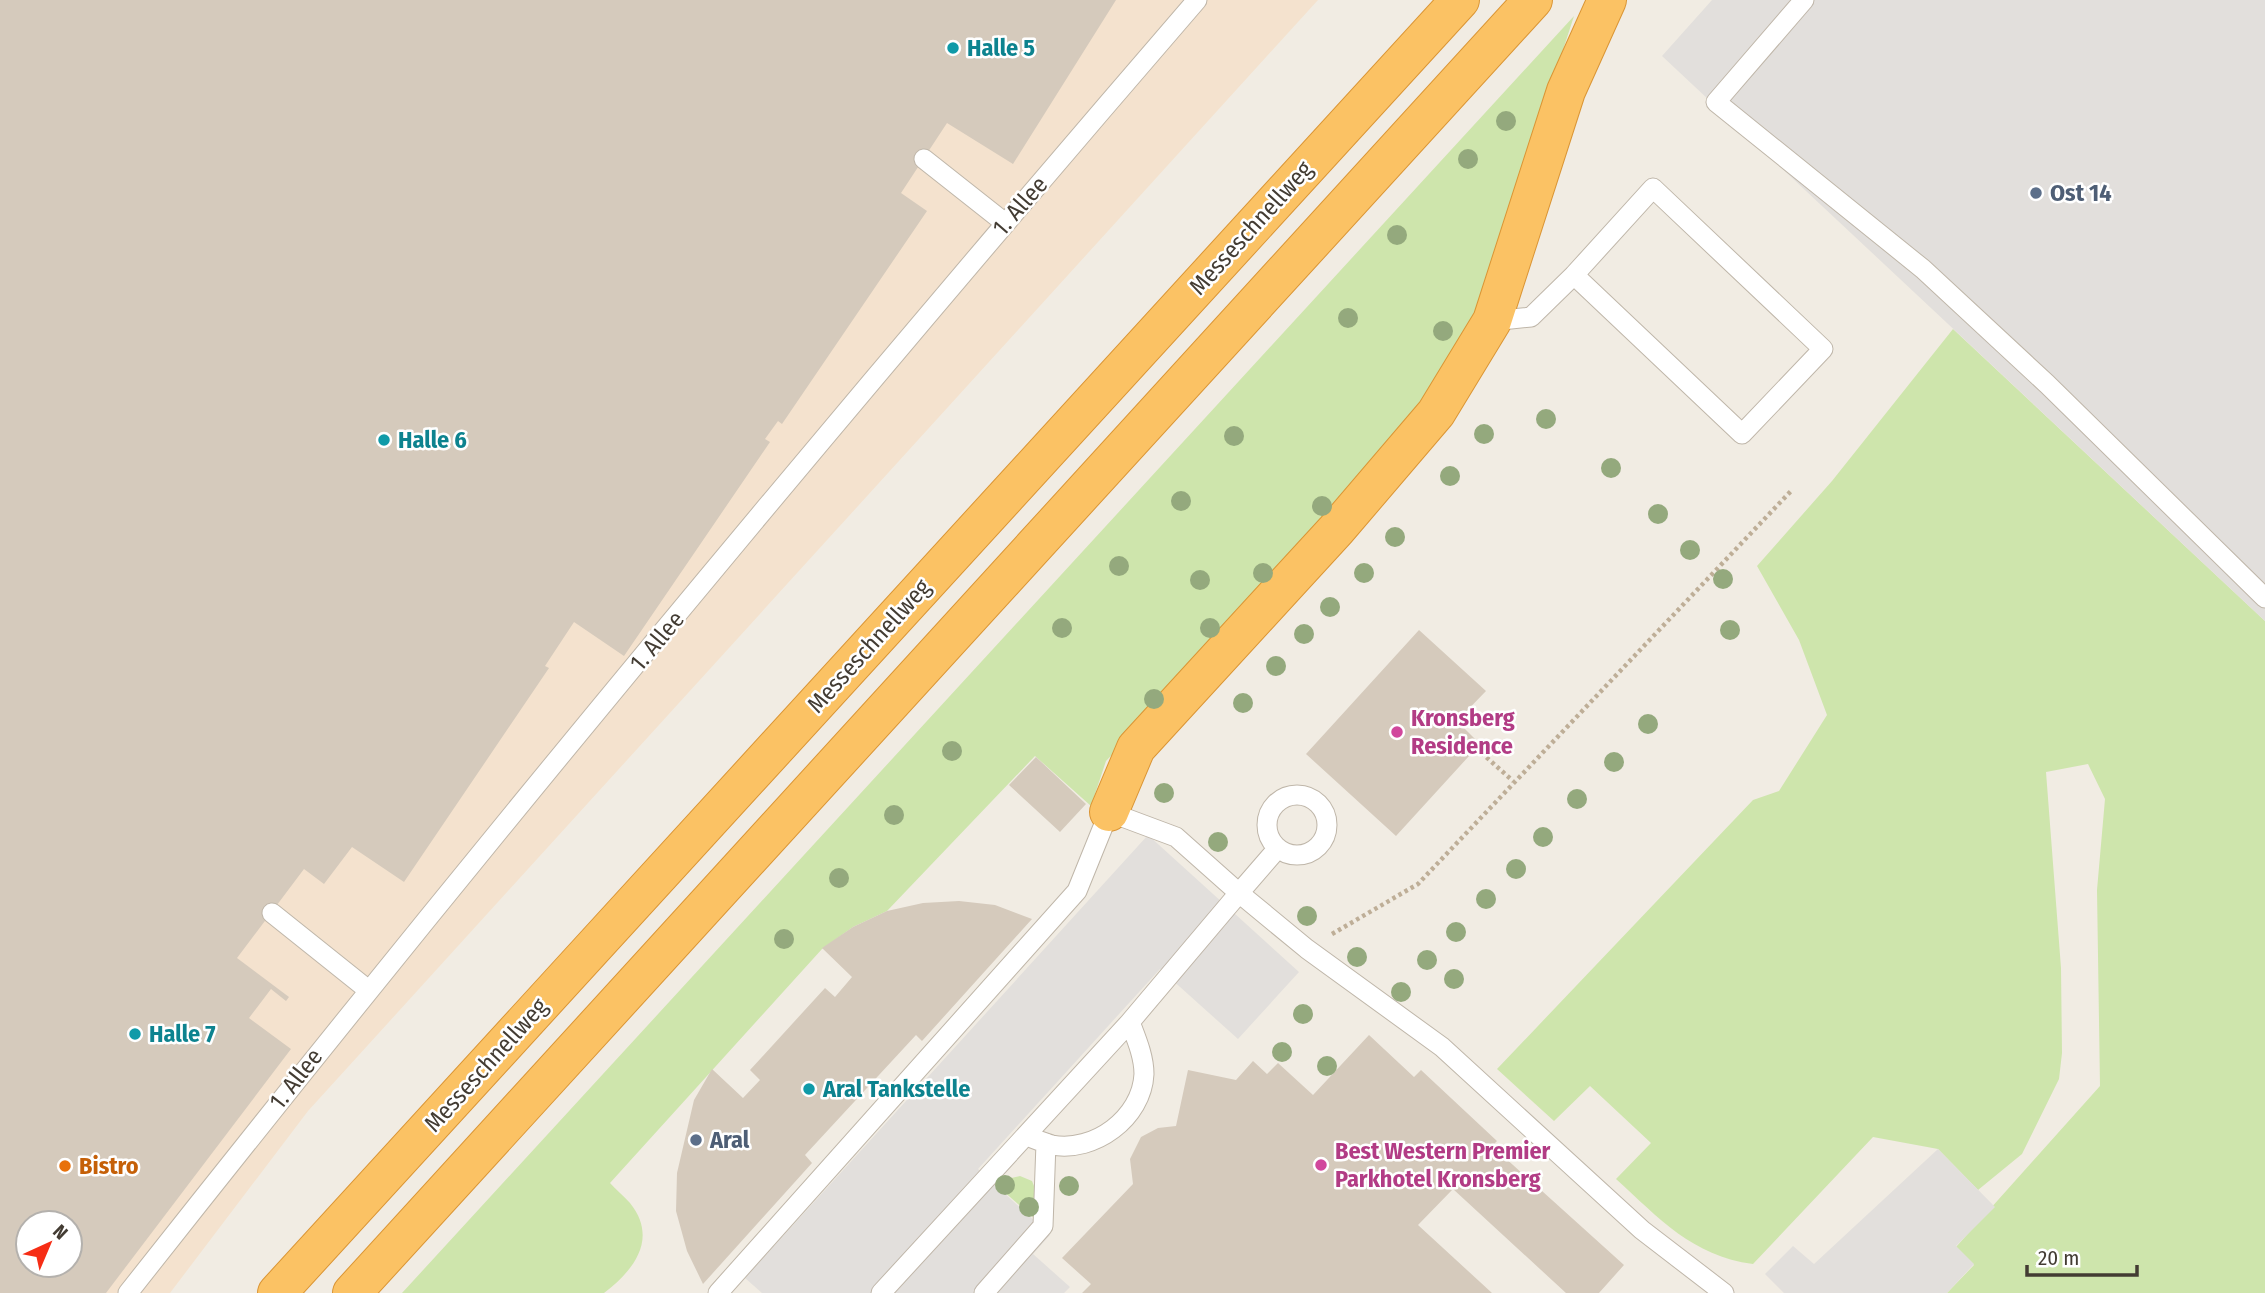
<svg xmlns="http://www.w3.org/2000/svg" width="2265" height="1293" font-family="'Fira Sans Condensed',sans-serif">
<style>
.commercial{fill:#f4e2ce;fill-rule:evenodd}
.green{fill:#cee5ac}
.parking{fill:#e2dfdc}
.building{fill:#d5cabc;fill-rule:evenodd}
.lines{fill:none;stroke-linecap:round;stroke-linejoin:round}
.lane-casing{stroke:#bfb6a9;stroke-width:21}
.highway-casing{stroke:#da9535;stroke-width:40}
.path{stroke:#beae97;stroke-width:4.5;stroke-dasharray:3.5 3.5;stroke-linecap:butt}
.lane{stroke:#fff;stroke-width:19}
.highway{stroke:#fbc264;stroke-width:38}
.tree{fill:#94a97d}
.culture-dot{fill:#0f9aa8;stroke:#fff;stroke-width:2.5}
.service-dot{fill:#5c6f8a;stroke:#fff;stroke-width:2.5}
.hotel-dot{fill:#d1479c;stroke:#fff;stroke-width:2.5}
.food-dot{fill:#e8710a;stroke:#fff;stroke-width:2.5}
.labels{text-anchor:middle;stroke-width:5;stroke-linejoin:round;paint-order:stroke}
.culture-label{font-size:24px;font-weight:bold;fill:#0d838f;stroke:#fff;text-anchor:start}
.service-label{font-size:24px;font-weight:bold;fill:#4e5e75;stroke:#fff;text-anchor:start}
.street-label{font-size:24px;fill:#433c33;stroke:#fff}
.hotel-label{font-size:24px;font-weight:bold;fill:#b23c85;stroke:#fff;text-anchor:start}
.food-label{font-size:24px;font-weight:bold;fill:#c56008;stroke:#fff;text-anchor:start}
</style>
<rect width="100%" height="100%" fill="#f1ece3"/>
<path class="commercial" d="M0,0H1318L308,1111L170,1293H0ZM28,1223H70V1265H28Z"/>
<path class="green" d="M1574,16L1481,303L1429,401L1194,669L1106,761L1091,806L1035,756L887,911L853,927L822,949L610,1183C616,1190 624,1196 630,1203C659,1239 633,1271 604,1293H402Z
M1953,329L2265,621V1293H1947L1974,1265L1956,1247L2100,1086L2097,890L2105,799L2088,764L2046,772L2061,968L2062,1053L2059,1079L2022,1154L1978,1190L1938,1149L1873,1137L1753,1264C1692,1256 1659,1218 1616,1179L1651,1143L1590,1086L1554,1121L1497,1069L1753,800L1779,791L1827,715L1799,640L1757,566L1832,481Z
M1020,1176L1032,1181L1038,1196L1034,1218L993,1182Z"/>
<path class="parking" d="M1712,0H2265V621L1662,56Z
M1148,835L1299,972L1238,1039L1160,969L978,1169L1050,1235L1033,1254L1070,1287L1064,1293H762L745,1278Z
M1938,1149L1995,1207L1956,1246L1974,1264L1947,1293H1784L1765,1274L1793,1246L1814,1264Z"/>
<path class="building" d="M0,0H1116L1013,164L947,123L901,193L927,211L782,424L778,421L765,439L770,442L624,656L574,622L545,666L549,668L404,882L352,847L324,884L304,869L237,958L289,997L286,1001L271,989L249,1018L291,1049L106,1293H0ZM28,1223H70V1265H28Z
M1419,630L1486,691L1457,721L1480,744L1396,836L1306,754Z
M1036,757L1086,804L1060,832L1009,785Z
M959,901L995,905L1032,919L922,1041L916,1035L805,1155L812,1163L703,1284L687,1251L676,1211L677,1173L694,1100L712,1069L743,1098L760,1080L750,1070L825,988L835,997L852,977L822,948L853,927L887,911L923,903Z
M1369,1035L1414,1077L1421,1070L1497,1141L1492,1146L1624,1265L1599,1293H1566L1453,1189L1418,1225L1492,1293H1082L1091,1284L1062,1258L1133,1184L1130,1159L1141,1137L1158,1128L1176,1126L1188,1070L1236,1080L1253,1061L1267,1074L1278,1063L1313,1095Z"/>
<g class="lines">
<defs>
<path id="lane" d="M1804,0L1716,102L1923,269L2047,384L2265,598
M924,159L1005,223
M1492,321L1531,317L1574,275L1653,188L1823,349L1742,434L1574,275
M1267 825a30 30 0 1 1 60 0a30 30 0 1 1-60 0Z
M1278,848L1239,893L1307,949L1442,1047L1642,1230L1724,1293
M272,913L367,989
M128,1293C474,854 832,423 1197,0
M718,1293L1077,891L1109,812L1176,837L1239,893L1130,1022C1136,1038 1144,1056 1144,1074C1142,1118 1094,1153 1052,1145C1044,1143 1035,1139 1027,1136
M881,1293L1130,1022
M984,1293L1043,1226L1046,1143"/>
<path id="highway" d="M1109,812L1136,748L1336,530L1436,413L1492,321L1566,91L1607,0
M277,1293L1460,0
M352,1293L1533,0"/>
</defs>
<use href="#lane" class="lane-casing"/>
<use href="#highway" class="highway-casing"/>
<path class="path" d="M1476,748L1513,781
M1332,934L1418,884L1791,491"/>
<use href="#lane" class="lane"/>
<use href="#highway" class="highway"/>
</g>
<g class="tree">
<circle cx="1506" cy="121" r="10"/>
<circle cx="1468" cy="159" r="10"/>
<circle cx="1397" cy="235" r="10"/>
<circle cx="1348" cy="318" r="10"/>
<circle cx="1443" cy="331" r="10"/>
<circle cx="1546" cy="419" r="10"/>
<circle cx="1484" cy="434" r="10"/>
<circle cx="1234" cy="436" r="10"/>
<circle cx="1611" cy="468" r="10"/>
<circle cx="1450" cy="476" r="10"/>
<circle cx="1181" cy="501" r="10"/>
<circle cx="1322" cy="506" r="10"/>
<circle cx="1658" cy="514" r="10"/>
<circle cx="1395" cy="537" r="10"/>
<circle cx="1690" cy="550" r="10"/>
<circle cx="1119" cy="566" r="10"/>
<circle cx="1263" cy="573" r="10"/>
<circle cx="1364" cy="573" r="10"/>
<circle cx="1723" cy="579" r="10"/>
<circle cx="1200" cy="580" r="10"/>
<circle cx="1330" cy="607" r="10"/>
<circle cx="1062" cy="628" r="10"/>
<circle cx="1210" cy="628" r="10"/>
<circle cx="1730" cy="630" r="10"/>
<circle cx="1304" cy="634" r="10"/>
<circle cx="1276" cy="666" r="10"/>
<circle cx="1154" cy="699" r="10"/>
<circle cx="1243" cy="703" r="10"/>
<circle cx="1648" cy="724" r="10"/>
<circle cx="952" cy="751" r="10"/>
<circle cx="1614" cy="762" r="10"/>
<circle cx="1164" cy="793" r="10"/>
<circle cx="1577" cy="799" r="10"/>
<circle cx="894" cy="815" r="10"/>
<circle cx="1543" cy="837" r="10"/>
<circle cx="1218" cy="842" r="10"/>
<circle cx="1516" cy="869" r="10"/>
<circle cx="839" cy="878" r="10"/>
<circle cx="1486" cy="899" r="10"/>
<circle cx="1307" cy="916" r="10"/>
<circle cx="1456" cy="932" r="10"/>
<circle cx="784" cy="939" r="10"/>
<circle cx="1357" cy="957" r="10"/>
<circle cx="1427" cy="960" r="10"/>
<circle cx="1454" cy="979" r="10"/>
<circle cx="1401" cy="992" r="10"/>
<circle cx="1303" cy="1014" r="10"/>
<circle cx="1282" cy="1052" r="10"/>
<circle cx="1327" cy="1066" r="10"/>
<circle cx="1005" cy="1185" r="10"/>
<circle cx="1069" cy="1186" r="10"/>
<circle cx="1029" cy="1207" r="10"/>
</g>
<g class="culture-dot">
<circle cx="953" cy="48" r="7"/>
<circle cx="384" cy="440" r="7"/>
<circle cx="135" cy="1034" r="7"/>
<circle cx="809" cy="1089" r="7"/>
</g>
<g class="service-dot">
<circle cx="2036" cy="193" r="7"/>
<circle cx="696" cy="1140" r="7"/>
</g>
<g class="hotel-dot">
<circle cx="1397" cy="732" r="7"/>
<circle cx="1321" cy="1165" r="7"/>
</g>
<circle class="food-dot" cx="65" cy="1166" r="7"/>
<g class="labels">
<g class="culture-label">
<text x="967" y="56">Halle 5</text>
<text x="398" y="448">Halle 6</text>
<text x="149" y="1042">Halle 7</text>
<text x="823" y="1097">Aral Tankstelle</text>
</g>
<g class="service-label">
<text x="2050" y="201">Ost 14</text>
<text x="710" y="1148">Aral</text>
</g>
<g class="street-label">
<text transform="translate(1020 206) rotate(-49)" y="8">1. Allee</text>
<text transform="translate(1251 228) rotate(-48)" y="8">Messeschnellweg</text>
<text transform="translate(657 641) rotate(-50)" y="8">1. Allee</text>
<text transform="translate(869 646) rotate(-48)" y="8">Messeschnellweg</text>
<text transform="translate(486 1065) rotate(-48)" y="8">Messeschnellweg</text>
<text transform="translate(296 1079) rotate(-52)" y="8">1. Allee</text>
</g>
<g class="hotel-label">
<text x="1411" y="726">Kronsberg<tspan x="1411" dy="28">Residence</tspan></text>
<text x="1335" y="1159">Best Western Premier<tspan x="1335" dy="28">Parkhotel Kronsberg</tspan></text>
</g>
<g class="food-label">
<text x="79" y="1174">Bistro</text>
</g>
</g>
<g transform="translate(49 1244) rotate(44)"><circle r="33" fill="#ffffff" stroke="#b4b1ad" stroke-width="2"/>
<path d="M0-5L12 26L0 18L-12 26Z" fill="#f62d15"/>
<text y="-10" font-size="19" font-weight="bold" text-anchor="middle" fill="#433c33">N</text>
</g>
<path d="M2027 1265v10h110v-10" fill="none" stroke="#433c33" stroke-width="3.5"/>
<text x="2038" y="1265" font-size="21" fill="#433c33" stroke="#ffffff" stroke-width="5" paint-order="stroke">20 m</text>
</svg>
